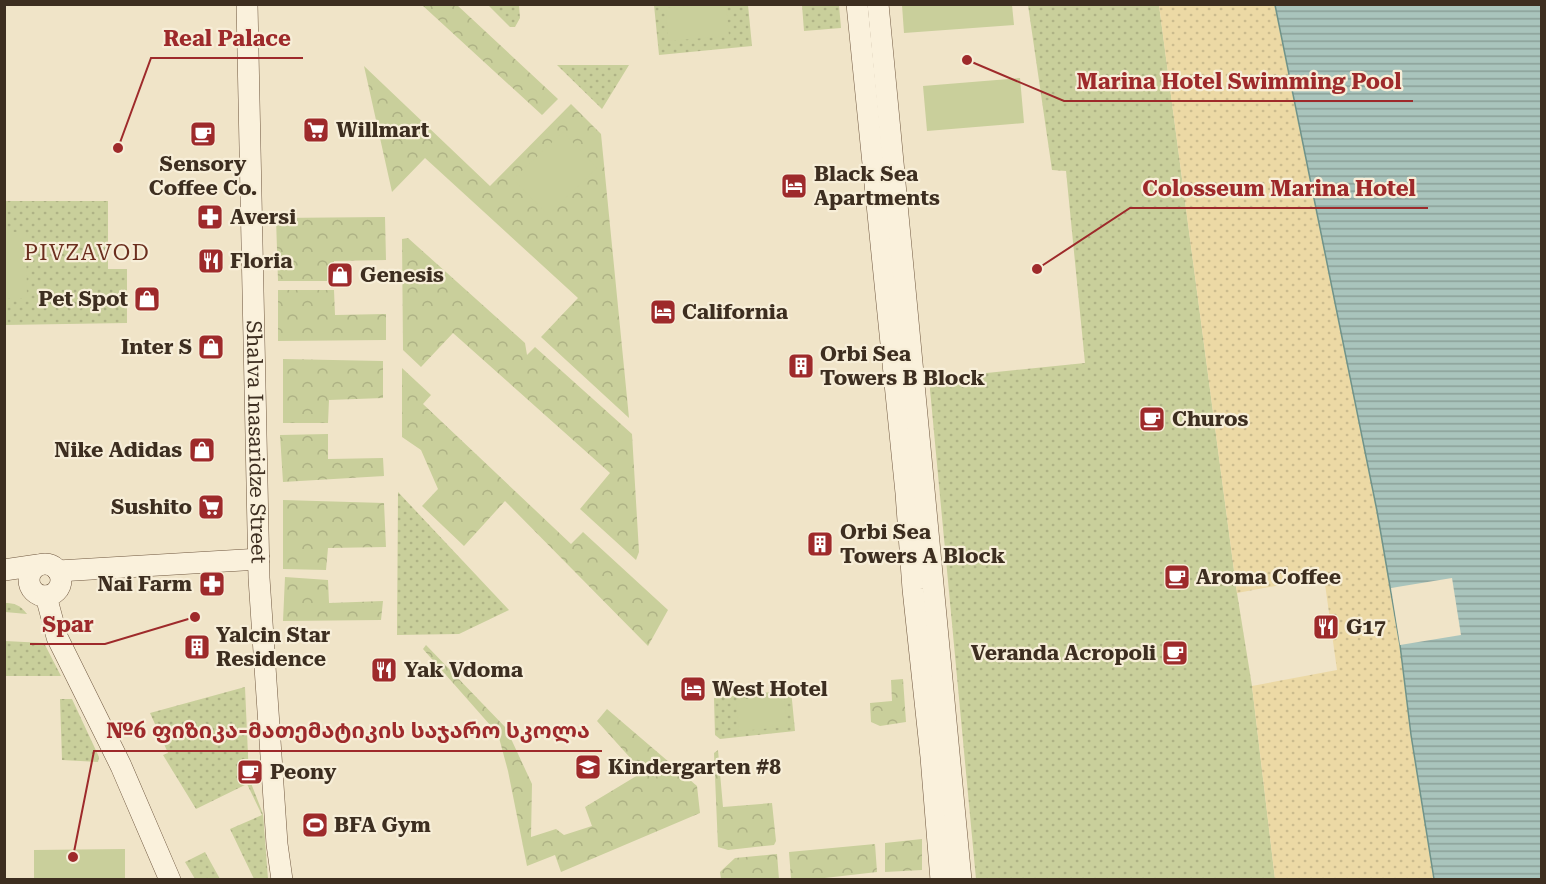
<svg xmlns="http://www.w3.org/2000/svg" width="1546" height="884" font-family="'Roboto Serif','Noto Sans Georgian',serif">
<style>
.green{fill:url(#green-dots)}
.forest{fill:url(#forest-crowns)}
.sand{fill:url(#sand-dots)}
.pitch{fill:#c9cf9b}
.water{fill:url(#water-rules);stroke:#6f938a;stroke-width:1.5}
.pier{fill:#f0e4c8}
.lines{fill:none;stroke-linecap:round;stroke-linejoin:round}
.secondary-casing{stroke:#6f573f;stroke-width:22}
.secondary{stroke:#faf1dc;stroke-width:21}
.labels{text-anchor:middle;stroke-width:4.5;stroke-linejoin:round;paint-order:stroke}
.poi-label{font-size:21px;font-weight:bold;fill:#3d2e20;stroke:#f7eed8;text-anchor:start}
.street-label{font-size:21px;fill:#3d2e20;stroke:#f7eed8}
.neighbourhood-label{font-size:22px;letter-spacing:1.5px;fill:#6b2e1e;stroke:#f7eed8}
.leader{fill:none;stroke:#9e2a2b;stroke-width:2}
.callout-dot{fill:#9e2a2b;stroke:#f7eed8;stroke-width:2}
.callout-label{font-size:22px;text-anchor:middle;font-weight:bold;fill:#9e2a2b;stroke:#f7eed8;stroke-width:4.5;stroke-linejoin:round;paint-order:stroke}
</style>
<defs>
<pattern id="green-dots" width="8" height="8" patternUnits="userSpaceOnUse" patternTransform="scale(1.5)"><rect width="8" height="8" fill="#c9cf9b"/><path d="M2 2h.1M6 6h.1" fill="none" stroke="#aeb285" stroke-width="1.8" stroke-linecap="round"/></pattern>
<pattern id="forest-crowns" width="20" height="18" patternUnits="userSpaceOnUse" patternTransform="scale(1.5)"><rect width="20" height="18" fill="#c9cf9b"/><path d="M2 6a3 3 0 1 1 6 0M12 15a3 3 0 1 1 6 0" fill="none" stroke="#aeb285"/></pattern>
<pattern id="sand-dots" width="8" height="8" patternUnits="userSpaceOnUse" patternTransform="scale(1.5)"><rect width="8" height="8" fill="#ecd9a5"/><path d="M2 2h.1M6 6h.1" fill="none" stroke="#cbbb8e" stroke-width="1.8" stroke-linecap="round"/></pattern>
<pattern id="water-rules" width="6" height="5" patternUnits="userSpaceOnUse" patternTransform="scale(1.5)"><rect width="6" height="5" fill="#a9c4bc"/><path d="M0 2.5h6" fill="none" stroke="#8ba098"/></pattern>
</defs>
<rect width="100%" height="100%" fill="#f0e4c8"/>
<path class="green" d="M488,5H519L520,18L515,27H510Z
M654,5H748L752,46L659,55Z
M802,5H839L841,28L804,31Z
M1028,5H1159L1237,593L1252,686L1275,879H976L929,379L1085,363L1066,171L1052,170Z
M557,65H629L602,109Z
M4,201H108V269H127V323L5,325Z
M398,492L509,610L459,634L397,635Z
M4,603C15,603 20,605 27,614L5,612Z
M5,641L44,643L61,676H5Z
M245,687L249,778L263,814L268,879H254L230,829L262,815L247,784L196,809L163,755L168,753L150,713Z
M791,690L795,731L720,739L715,735L714,698Z
M60,699H72L99,757L98,762L62,760Z
M205,852L220,879H195L185,862Z"/>
<path class="forest" d="M422,5H457L558,99L542,115Z
M364,66L490,186L571,104L601,134L629,418L541,337L578,298L425,158L392,192Z
M385,217L386,260L334,261V281H278L276,218Z
M408,238L525,343L527,355L535,347L632,434L639,552L636,560L580,509L610,473L453,333L421,367L403,350L402,239Z
M278,290H334L335,315L386,314V340L278,341Z
M283,359L383,361V398L329,400L328,423H283Z
M402,368L431,395L423,404L571,544L583,532L668,610L648,646L505,501L464,546L422,506L438,489L421,450L402,437Z
M328,434V459L383,458L384,476L283,482L280,435Z
M283,500L384,503L386,547L328,548L326,570L283,569Z
M285,577L328,580L329,603L383,601L381,620L283,621Z
M426,645L506,728L532,784L531,837L556,829L564,835L592,826L585,807L643,772L597,721L607,709L697,786L700,813L561,872L555,855L527,866L508,771L498,734L423,649Z
M903,679L906,722L880,726L871,722L870,703L892,701L891,680Z
M718,750L723,807L772,803L776,841L774,845L728,850L718,847L714,753Z
M922,839V870L885,872V843Z
M875,844L877,872L816,879H791L789,852Z
M777,854L779,879H721L720,872L735,858Z"/>
<path class="sand" d="M1159,5H1275L1377,511L1400,645L1411,735L1434,879H1275L1252,686L1337,670L1324,577L1237,593Z"/>
<path class="pitch" d="M705,5H726L729,36L668,41L666,8Z
M902,5H1012L1014,25L904,33Z
M1020,78L1024,123L927,131L923,86Z
M563,132L597,168L548,215L513,179Z
M5,232H26L27,298H5Z
M784,695L787,727L739,731L736,700Z
M125,849V879H34V850Z"/>
<path class="water" d="M1275,5H1541V879H1434L1411,735L1400,645L1377,511Z"/>
<path class="pier" d="M1452,578L1461,635L1400,645L1391,588Z"/>
<g class="lines">
<defs>
<g id="secondary">
<path id="s1" d="M247,4L259,578L277,844L282,880"/>
<path d="M857,4L906,493L913,589L931,757L941,880"/>
<path d="M878,4L961,880"/>
<circle cx="45" cy="580" r="16"/>
<path d="M4,570L38,565"/>
<path d="M58,571L259,559"/>
<path d="M46,596L57,637L121,766L170,880"/>
</g>
</defs>
<use href="#secondary" class="secondary-casing"/>
<use href="#secondary" class="secondary"/>
</g>
<defs>
<symbol id="supermarket-square" viewBox="-11 -11 22 22"><rect x="-9" y="-9" width="18" height="18" rx="4" fill="#9e2a2b" stroke="#f7eed8"/><path d="M-6-5.5h2.5l.6 2H6L4.5 2H-2.5L-4.4-4H-6ZM-1.5 3.2a1.3 1.3 0 1 0 .1 0ZM3 3.2a1.3 1.3 0 1 0 .1 0Z" fill="#fff"/></symbol>
<symbol id="cafe-square" viewBox="-11 -11 22 22"><rect x="-9" y="-9" width="18" height="18" rx="4" fill="#9e2a2b" stroke="#f7eed8"/><path d="M-5.5-4.5H6V0H3Q3 3.5 0 3.5H-2.5Q-5.5 3.5-5.5 0ZM3-3.2v2h1.7v-2ZM-6 4.5H4V6H-6Z" fill="#fff"/></symbol>
<symbol id="hotel-square" viewBox="-11 -11 22 22"><rect x="-9" y="-9" width="18" height="18" rx="4" fill="#9e2a2b" stroke="#f7eed8"/><path d="M-6-4.5h1.5V1H6V5H4.5V3h-9V5H-6ZM-4 0a1.8 1.8 0 1 1 3.6 0ZM.5 0V-2.5h3Q6-2.5 6 0Z" fill="#fff"/></symbol>
<symbol id="pharmacy-square" viewBox="-11 -11 22 22"><rect x="-9" y="-9" width="18" height="18" rx="4" fill="#9e2a2b" stroke="#f7eed8"/><path d="M-2-6h4v4h4v4h-4v4h-4v-4h-4v-4h4Z" fill="#fff"/></symbol>
<symbol id="restaurant-square" viewBox="-11 -11 22 22"><rect x="-9" y="-9" width="18" height="18" rx="4" fill="#9e2a2b" stroke="#f7eed8"/><path d="M-5-6h1v4h1v-4h1v4h1v-4h1v5L-1.5 .5V6h-2V.5L-5-1ZM5-6V6H3V1.5H1.5Q1.5-4 5-6Z" fill="#fff"/></symbol>
<symbol id="shop-square" viewBox="-11 -11 22 22"><rect x="-9" y="-9" width="18" height="18" rx="4" fill="#9e2a2b" stroke="#f7eed8"/><path d="M-5-2.5h2.3a2.7 3.5 0 0 1 5.4 0H5L5.5 6h-11ZM-1.5-2.5h3a1.5 2.3 0 0 0-3 0Z" fill="#fff"/></symbol>
<symbol id="building-square" viewBox="-11 -11 22 22"><rect x="-9" y="-9" width="18" height="18" rx="4" fill="#9e2a2b" stroke="#f7eed8"/><path d="M-4-6H4V6H1V3H-1V6H-4ZM-2.5-4.3h1.7v1.8h-1.7ZM.8-4.3h1.7v1.8H.8ZM-2.5-1h1.7V.8h-1.7ZM.8-1h1.7V.8H.8Z" fill="#fff"/></symbol>
<symbol id="school-square" viewBox="-11 -11 22 22"><rect x="-9" y="-9" width="18" height="18" rx="4" fill="#9e2a2b" stroke="#f7eed8"/><path d="M0-5L7-2L0 1L-7-2ZM-4 1L0 2.5L4 1V4Q0 6-4 4Z" fill="#fff"/></symbol>
<symbol id="stadium-square" viewBox="-11 -11 22 22"><rect x="-9" y="-9" width="18" height="18" rx="4" fill="#9e2a2b" stroke="#f7eed8"/><path d="M0-5a6.5 5 0 1 0 0 10a6.5 5 0 1 0 0-10ZM-3.5-1.8h7v3.6h-7Z" fill="#fff"/></symbol>
</defs>
<g fill-rule="evenodd">
<use href="#supermarket-square" x="301" y="115" width="30" height="30"/>
<use href="#cafe-square" x="188" y="119" width="30" height="30"/>
<use href="#hotel-square" x="779" y="171" width="30" height="30"/>
<use href="#pharmacy-square" x="195" y="202" width="30" height="30"/>
<use href="#restaurant-square" x="196" y="246" width="30" height="30"/>
<use href="#shop-square" x="325" y="260" width="30" height="30"/>
<use href="#shop-square" x="132" y="284" width="30" height="30"/>
<use href="#hotel-square" x="648" y="297" width="30" height="30"/>
<use href="#shop-square" x="196" y="332" width="30" height="30"/>
<use href="#building-square" x="786" y="351" width="30" height="30"/>
<use href="#cafe-square" x="1137" y="404" width="30" height="30"/>
<use href="#shop-square" x="187" y="435" width="30" height="30"/>
<use href="#supermarket-square" x="196" y="492" width="30" height="30"/>
<use href="#building-square" x="805" y="529" width="30" height="30"/>
<use href="#cafe-square" x="1162" y="562" width="30" height="30"/>
<use href="#pharmacy-square" x="197" y="569" width="30" height="30"/>
<use href="#restaurant-square" x="1311" y="612" width="30" height="30"/>
<use href="#building-square" x="182" y="632" width="30" height="30"/>
<use href="#cafe-square" x="1160" y="638" width="30" height="30"/>
<use href="#restaurant-square" x="369" y="655" width="30" height="30"/>
<use href="#hotel-square" x="678" y="674" width="30" height="30"/>
<use href="#school-square" x="573" y="752" width="30" height="30"/>
<use href="#cafe-square" x="235" y="757" width="30" height="30"/>
<use href="#stadium-square" x="300" y="810" width="30" height="30"/>
</g>
<g class="labels">
<g class="poi-label">
<text x="336" y="137">Willmart</text>
<text x="203" y="171" text-anchor="middle">Sensory<tspan x="203" dy="24">Coffee Co.</tspan></text>
<text x="814" y="181">Black Sea<tspan x="814" dy="24">Apartments</tspan></text>
<text x="230" y="224">Aversi</text>
<text x="230" y="268">Floria</text>
<text x="360" y="282">Genesis</text>
<text x="128" y="306" text-anchor="end">Pet Spot</text>
<text x="682" y="319">California</text>
<text x="192" y="354" text-anchor="end">Inter S</text>
<text x="820" y="361">Orbi Sea<tspan x="820" dy="24">Towers B Block</tspan></text>
<text x="1172" y="426">Churos</text>
<text x="182" y="457" text-anchor="end">Nike Adidas</text>
<text x="192" y="514" text-anchor="end">Sushito</text>
<text x="840" y="539">Orbi Sea<tspan x="840" dy="24">Towers A Block</tspan></text>
<text x="1196" y="584">Aroma Coffee</text>
<text x="192" y="591" text-anchor="end">Nai Farm</text>
<text x="1346" y="634">G17</text>
<text x="216" y="642">Yalcin Star<tspan x="216" dy="24">Residence</tspan></text>
<text x="1156" y="660" text-anchor="end">Veranda Acropoli</text>
<text x="404" y="677">Yak Vdoma</text>
<text x="712" y="696">West Hotel</text>
<text x="608" y="774">Kindergarten #8</text>
<text x="270" y="779">Peony</text>
<text x="334" y="832">BFA Gym</text>
</g>
<g class="street-label">
<text dy="7" stroke="none"><textPath href="#s1" startOffset="438">Shalva Inasaridze Street</textPath></text>
</g>
<g class="neighbourhood-label">
<text x="87" y="260">PIVZAVOD</text>
</g>
</g>
<path class="leader" d="M118 148L151 58H303M967 60L1064 101H1413M1037 269L1130 208H1428M195 617L105 644H30M73 857L94 751H602"/>
<g class="callout-dot">
<circle cx="118" cy="148" r="6"/>
<circle cx="967" cy="60" r="6"/>
<circle cx="1037" cy="269" r="6"/>
<circle cx="195" cy="617" r="6"/>
<circle cx="73" cy="857" r="6"/>
</g>
<g class="callout-label">
<text x="227" y="46">Real Palace</text>
<text x="1239" y="89">Marina Hotel Swimming Pool</text>
<text x="1279" y="196">Colosseum Marina Hotel</text>
<text x="68" y="632">Spar</text>
<text x="348" y="738">№6 ფიზიკა-მათემატიკის საჯარო სკოლა</text>
</g>
<rect width="1546" height="884" fill="none" stroke="#3d2e20" stroke-width="12"/>
</svg>
